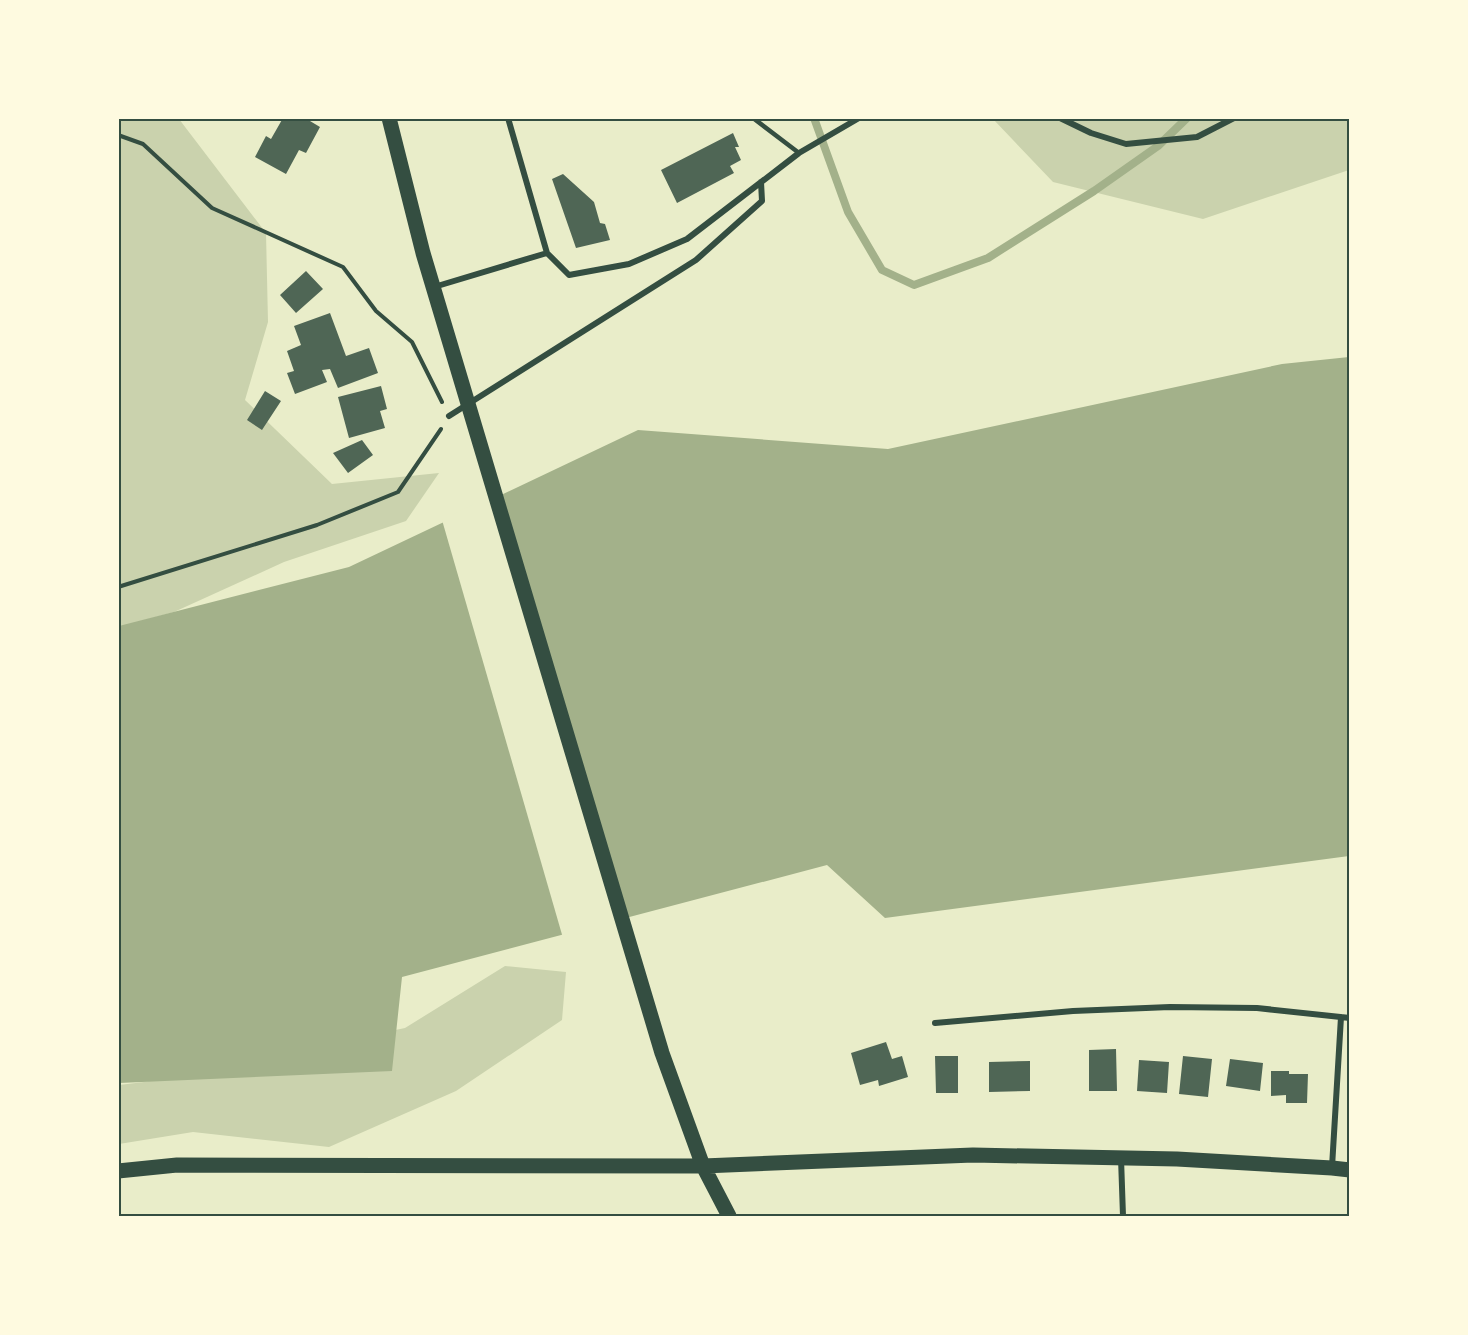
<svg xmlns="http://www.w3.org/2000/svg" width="1468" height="1335" font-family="'Sofia Sans Condensed',sans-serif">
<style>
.green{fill:#cad2ad}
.water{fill:#a3b18a}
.pier{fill:#e9edc9}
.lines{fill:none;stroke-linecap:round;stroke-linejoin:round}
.stream{stroke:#a3b18a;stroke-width:8}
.building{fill:#4f6655}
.path{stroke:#344e41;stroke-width:4}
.service{stroke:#344e41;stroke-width:4.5}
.minor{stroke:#344e41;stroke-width:6}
.primary{stroke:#344e41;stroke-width:15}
.neatline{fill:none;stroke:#344e41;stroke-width:2}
</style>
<rect width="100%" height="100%" fill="#e9edc9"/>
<path class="green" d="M119,119H179L266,233L268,322L245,400L332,484L439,473L406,521L284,562L174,612L119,627Z
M993,119H1349V170L1203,219L1053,182Z
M505,966L566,972L562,1020L456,1091L329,1147L193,1132L119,1144V1085L144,1082L405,1028Z"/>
<path class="water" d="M1349,357V856L885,918L827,865L402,977L392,1071L119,1083V626L349,567L638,430L888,449L1282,364Z"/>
<path class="pier" d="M495,494L623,922L563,938L442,520Z"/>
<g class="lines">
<path class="stream" d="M814,118L848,212L882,270L914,285L988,258L1094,191L1158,146L1187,118"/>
</g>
<path class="building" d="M283,118H305L320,127L306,153L299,150L286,174L255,157L266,136L271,139Z
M733,133L739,147H735L741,160L730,166L734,173L677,203L661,170Z
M563,174L594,202L600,223L605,224L610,240L576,248L552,179Z
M306,271L323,289L296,313L280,295Z
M330,313L346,356L369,348L378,373L338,388L330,369L322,370L327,382L295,394L287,373L294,371L287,351L301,345L294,326Z
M381,386L387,409L380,411L385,428L349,438L338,397Z
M265,391L281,401L262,430L247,420Z
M362,440L373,455L348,473L333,453Z
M886,1042L892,1059L902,1056L908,1077L879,1086L878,1080L860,1085L851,1053Z
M1116,1049L1117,1091H1089V1050Z
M935,1056H958V1093H936Z
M1183,1056L1212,1059L1208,1097L1179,1094Z
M1230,1059L1263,1063L1260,1091L1226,1086Z
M1139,1060L1169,1062L1167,1093L1137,1091Z
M1030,1061V1091L989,1092V1062Z
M1271,1071H1289V1074H1308L1307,1103H1286V1095L1271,1096Z"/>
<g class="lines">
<path class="path" d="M118,135L143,144L212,208L343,267L376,311L412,342L442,402
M118,587L317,525L398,492L441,429"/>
<path class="service" d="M753,118L799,153"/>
<path class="minor" d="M508,118L547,253L569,275L629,264L687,239L799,153L859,118
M1060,118L1091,133L1126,144L1197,137L1234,118
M434,287L547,253
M449,416L696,260L762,201L761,182
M935,1023L1073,1011L1170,1007L1257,1008L1350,1018
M1121,1158L1123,1216
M1332,1167L1341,1017"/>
<path class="primary" d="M389,118L423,253L662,1053L703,1166L729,1216
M118,1171L177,1165L703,1166L973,1155L1177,1159L1332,1168L1350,1170"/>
</g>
<rect width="1468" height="1335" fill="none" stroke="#fefae0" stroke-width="240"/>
<rect x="120" y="120" width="1228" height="1095" class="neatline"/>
</svg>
